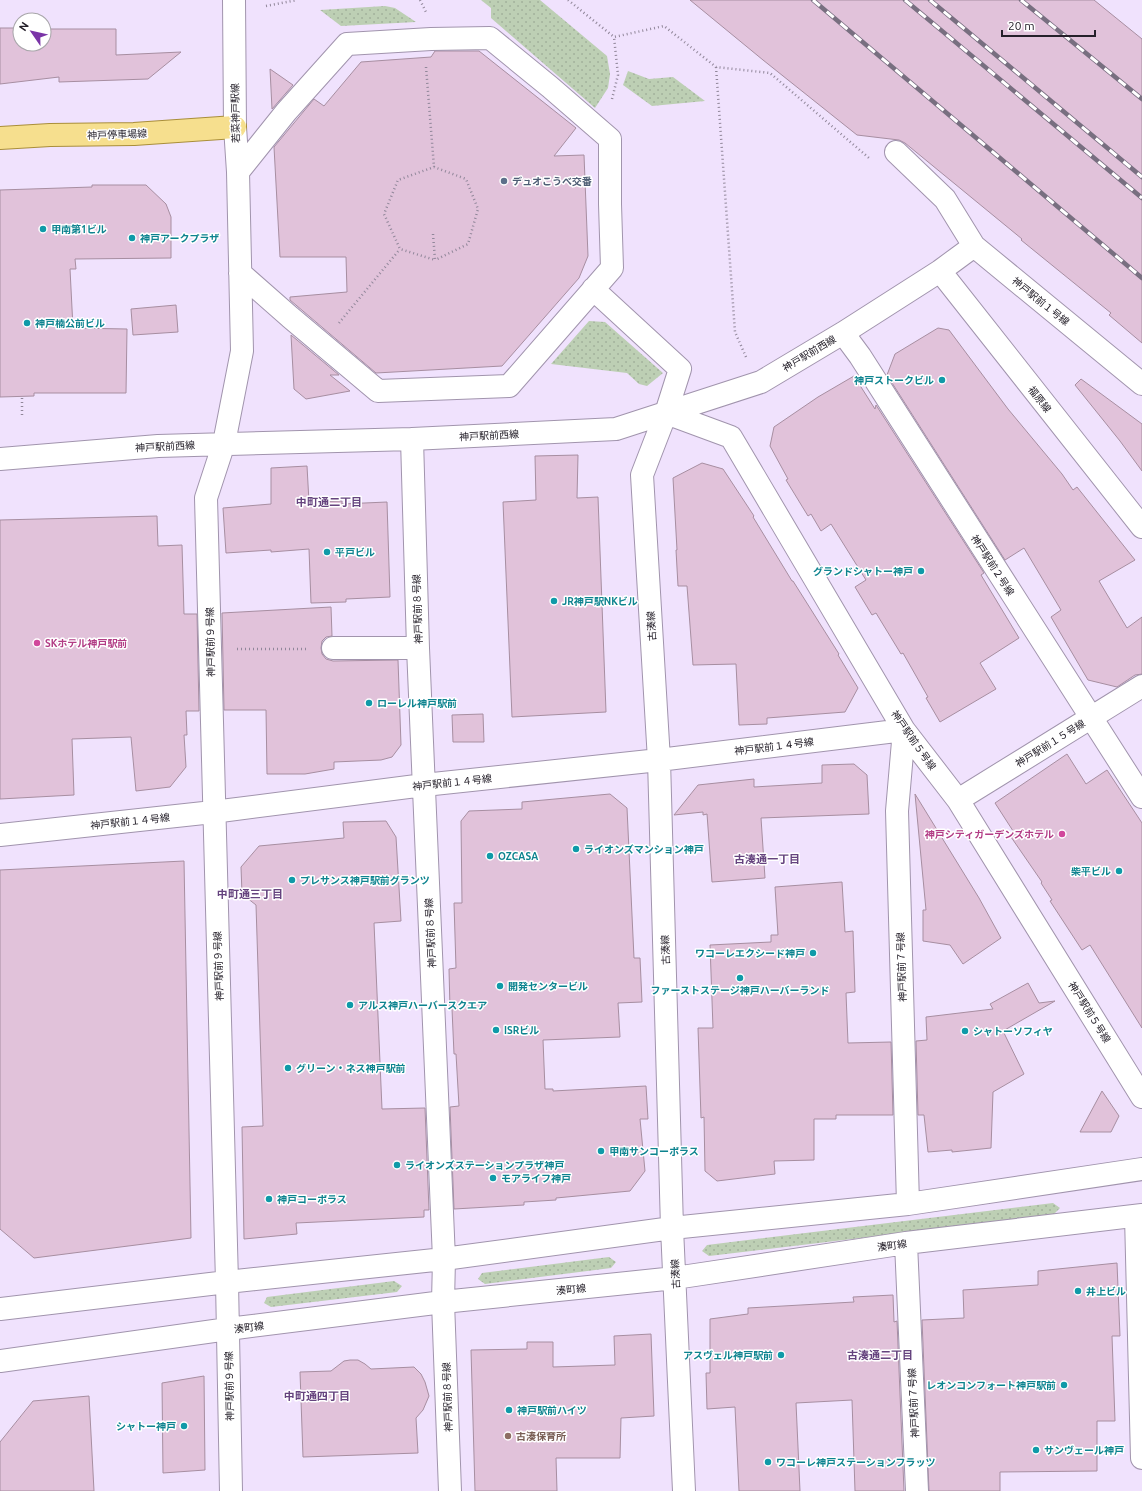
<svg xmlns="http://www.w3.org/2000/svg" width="1142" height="1491" font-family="Ubuntu,'Noto Sans JP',sans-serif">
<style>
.grass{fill:url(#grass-dots)}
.building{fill:#e1c2da;stroke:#a78ea1}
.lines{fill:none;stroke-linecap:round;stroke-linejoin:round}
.minor-casing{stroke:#a194ad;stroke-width:24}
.major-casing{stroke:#a98e3a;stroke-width:24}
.path{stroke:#91879a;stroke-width:2.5;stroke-dasharray:1 3;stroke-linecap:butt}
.minor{stroke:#fff;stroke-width:22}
.major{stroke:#f6df8e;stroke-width:22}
.rail-casing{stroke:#786f80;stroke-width:4.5}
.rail{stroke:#fff;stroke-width:3;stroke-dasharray:9;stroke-linecap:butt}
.service-dot{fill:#5c6f8a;stroke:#fff;stroke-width:1.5}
.culture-dot{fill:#0f9aa8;stroke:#fff;stroke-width:1.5}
.hotel-dot{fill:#d1479c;stroke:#fff;stroke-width:1.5}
.education-dot{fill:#8d6e63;stroke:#fff;stroke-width:1.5}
.labels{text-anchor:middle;stroke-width:3;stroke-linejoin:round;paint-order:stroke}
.street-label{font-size:10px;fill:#25202a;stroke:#fff}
.service-label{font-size:10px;font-weight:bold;fill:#4e5e75;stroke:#fff;text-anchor:start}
.culture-label{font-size:10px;font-weight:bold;fill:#0d838f;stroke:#fff;text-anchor:start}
.hotel-label{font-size:10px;font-weight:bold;fill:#b23c85;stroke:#fff;text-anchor:start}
.education-label{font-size:10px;font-weight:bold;fill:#785e54;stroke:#fff;text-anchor:start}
.neighbourhood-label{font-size:11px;font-weight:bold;fill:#65437e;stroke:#fff}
</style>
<defs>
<pattern id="grass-dots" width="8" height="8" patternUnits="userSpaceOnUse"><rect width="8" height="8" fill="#bdcfb4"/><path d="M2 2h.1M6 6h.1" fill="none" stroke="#a2b19b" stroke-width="1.8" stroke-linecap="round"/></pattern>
</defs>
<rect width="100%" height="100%" fill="#f0e2fd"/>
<path class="grass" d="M481,0H540L607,56L610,74L608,88L595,108L491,18V8Z
M385,6L395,8L416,22L341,26L320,10Z
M628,71L649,79L673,77L705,101L652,106L623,85Z
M589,321L605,322L663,373L647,386L639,384L627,373L551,364Z
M1053,1203L1060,1208L1053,1215L709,1256L702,1251L707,1245Z
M609,1257L616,1262L611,1268L485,1284L478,1279L482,1273Z
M394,1281L402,1286L397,1292L271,1307L264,1303L267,1297Z"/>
<path class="building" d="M690,0H1094L1142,39V343L1109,315L1111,313L1021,240L1022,239L905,143L899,140L857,135L763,60Z
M0,28H20V44H44V29H116V55L181,52L148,79L59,82V77L0,84Z
M435,51H479L576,128L554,156L584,155L588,256L579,278L502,366L376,373L290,300V297L347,292L346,257H280L274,147L314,99L324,106L361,62L431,57Z
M270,69L293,85L272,109Z
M92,185H146L166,204L171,217V258L75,259L76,269H70L73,328L127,329L126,393H34V396L0,397V190L92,187Z
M176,305L178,332L133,335L131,309Z
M938,328L949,330L1008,409L1062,474L1073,490L1077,487L1135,560L1099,581L1127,628L1142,617V674L1135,675L1117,687L1088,680L1051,617L1061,610L1024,548L1005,560L887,375L895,354Z
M291,335L339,375H330L350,391L306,399L294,389Z
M854,376L875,409L876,405L984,573L981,575L1019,638L980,663L996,689L940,722L926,698L928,697L903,653L901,654L876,613L872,615L855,587L866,580L831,524L821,531L811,514L808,516L786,480L788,479L770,446L774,427L818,397Z
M1081,379L1142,424V471L1120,441L1075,385Z
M578,455L577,498L598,497L606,712L512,717L503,502L536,500L535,456Z
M702,463L723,469L754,516L753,517L792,581H793L839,654L838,655L858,688L845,712L767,718V724L739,725L736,664L693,665L687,586H678L676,550H677L673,478Z
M307,466L309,502L342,501V504L387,502L390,597L346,599V602L311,603L309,549L271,552V550L226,553L223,508L271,504V468Z
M157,516L158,546L182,545L184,614H197L199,711H186L187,735H184L186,767L170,787L136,791L131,737L72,739L74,795L0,799V520Z
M331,607L332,636L326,637L322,641L321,648L322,654L326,659L333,661L398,660L401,745L392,757L381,760L334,762V769L305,774H267L266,710H224L222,613Z
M483,714L484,742H453L452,715Z
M1067,754L1086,784L1107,770L1142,823V1028L1090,945L1082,950L1050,901L1052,900L1041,883L1042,882L1011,837L1015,834L995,803Z
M854,764L867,775L869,814L761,818L765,878L712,882L707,814L703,815V812L674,815L698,785L754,779V787L822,783V765Z
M610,794L627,808L634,958H640L642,1002L618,1003L620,1037L543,1040L545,1089H553V1091L646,1086L648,1119H640L645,1171L630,1191L556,1198V1200L524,1202V1205L454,1209L450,1107L459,1106L456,1054H454L452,1009H450L449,969L456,968L454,903H462L461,821L469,811L522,809V802Z
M915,794L979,898L1001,938L963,964L950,945L923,941V910H926Z
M386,821L396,837L401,921L374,923L382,1109L425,1108L429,1210H424V1217L296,1223L297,1234L244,1239L242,1127L263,1126L256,905L242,894L241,867L259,846L344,838L343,822Z
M184,861L191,1238L34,1258L0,1229V870Z
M842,882L845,932L853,931L855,992L846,993L848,1043L891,1042L893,1115H836V1119H814V1160L774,1161L775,1174L717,1181L705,1171L704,1117L701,1118L698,1028H713L710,945L771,942V935H778L775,887Z
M1028,983L1039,1003L1055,1001L1003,1031L1024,1074L993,1092L991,1148L952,1152V1150L928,1152L924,1115H918L916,1041L927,1040L926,1017L993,1009L990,1004Z
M1102,1091L1119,1116L1111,1132H1080Z
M1117,1263L1120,1336H1112L1115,1421H1097V1471L1000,1472V1491H929L922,1320L964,1318L963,1290L1038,1285V1271Z
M893,1295L894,1322L897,1321L904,1491H855L852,1400L796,1403L800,1491H739L735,1407L707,1409L706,1373H710V1319L748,1314V1308L854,1302L853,1297Z
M651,1334L654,1416L621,1418L620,1458H556L557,1491H475L471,1350L527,1349V1342H553V1367L615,1365L614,1336Z
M350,1360H358L365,1364L371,1369L414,1367L421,1374L425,1382L429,1396L423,1410L416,1418L418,1453L303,1457L300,1372L331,1371L344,1361Z
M204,1376L205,1470L163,1473L162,1383Z
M89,1396L94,1491H0V1442L33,1401Z"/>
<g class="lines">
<defs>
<path id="minor" d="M896,152L945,199L974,246
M238,172L286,112L347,44L431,39L490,38L550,87L610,139V204L612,268L509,386L378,391L290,317L240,273
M940,271L1142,527
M593,289L680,369L666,413L642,475L659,760L672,1228L684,1491
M843,333L860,356L1142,797
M666,413L731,437L904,730L958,800L1142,1097
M412,439L418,648L444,1259L443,1302L450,1491
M0,459L158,446L412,439L616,429L761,382L843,333L940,271L974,246L1142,384
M333,648H418
M958,800L1142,686
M0,835L213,812L424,785L659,760L904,730L897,811L908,1204
M1136,1216L1142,1458
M906,1243L917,1491
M0,1309L227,1282L444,1259L672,1228L908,1204L1142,1169
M0,1361L228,1329L443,1302L675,1278L906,1243L1142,1215
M231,1491L227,1282L206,498L224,443L242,351L238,172L235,127L234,0"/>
<path id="major" d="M0,138L50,135L134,134L235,127"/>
</defs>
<use href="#minor" class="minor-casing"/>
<use href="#major" class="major-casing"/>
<path class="path" d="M420,0L426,12
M568,0L614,37L664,26L716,67L770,73L869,158
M266,6L297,0
M426,67L434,167
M716,67L735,332L746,357
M612,99L618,75L614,37
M433,234L435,260L400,249L384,214L398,180L434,167L466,179L478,209L468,244L435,260
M339,323L400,249
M22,415V396
M237,649H306"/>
<use href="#minor" class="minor"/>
<use href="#major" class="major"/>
<defs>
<path id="rail" d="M813,0L1142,278
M905,0L1142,198
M930,0L1142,177
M1021,0L1142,99"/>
</defs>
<use href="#rail" class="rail-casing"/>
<use href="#rail" class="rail"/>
</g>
<circle class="service-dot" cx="504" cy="181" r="4"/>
<g class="culture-dot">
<circle cx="43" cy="229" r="4"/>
<circle cx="132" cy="238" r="4"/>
<circle cx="27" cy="323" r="4"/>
<circle cx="942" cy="380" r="4"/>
<circle cx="327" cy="552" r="4"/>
<circle cx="921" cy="571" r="4"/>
<circle cx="554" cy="601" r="4"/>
<circle cx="369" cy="703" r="4"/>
<circle cx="576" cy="849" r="4"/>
<circle cx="490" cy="856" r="4"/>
<circle cx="1119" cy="871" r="4"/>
<circle cx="292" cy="880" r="4"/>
<circle cx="813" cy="953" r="4"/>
<circle cx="740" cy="978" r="4"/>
<circle cx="500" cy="986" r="4"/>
<circle cx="350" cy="1005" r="4"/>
<circle cx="496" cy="1030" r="4"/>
<circle cx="965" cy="1031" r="4"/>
<circle cx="288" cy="1068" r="4"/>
<circle cx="601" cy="1151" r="4"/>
<circle cx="397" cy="1165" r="4"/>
<circle cx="493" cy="1178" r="4"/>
<circle cx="269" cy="1199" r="4"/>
<circle cx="1078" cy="1291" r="4"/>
<circle cx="781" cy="1355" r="4"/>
<circle cx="1064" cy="1385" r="4"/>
<circle cx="509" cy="1410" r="4"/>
<circle cx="184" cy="1426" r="4"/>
<circle cx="1036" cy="1450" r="4"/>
<circle cx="768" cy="1462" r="4"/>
</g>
<g class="hotel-dot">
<circle cx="37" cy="643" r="4"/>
<circle cx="1062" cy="834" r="4"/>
</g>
<circle class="education-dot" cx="508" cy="1436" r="4"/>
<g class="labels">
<g class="street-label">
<text transform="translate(235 113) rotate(-91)" y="4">若菜神戸駅線</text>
<text transform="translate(117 134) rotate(-2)" y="4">神戸停車場線</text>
<text transform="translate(1041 301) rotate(39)" y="4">神戸駅前１号線</text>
<text transform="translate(809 353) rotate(-31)" y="4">神戸駅前西線</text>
<text transform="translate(1040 399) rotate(52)" y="4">福原線</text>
<text transform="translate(489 435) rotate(-3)" y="4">神戸駅前西線</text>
<text transform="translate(165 446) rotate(-3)" y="4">神戸駅前西線</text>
<text transform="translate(993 565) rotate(57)" y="4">神戸駅前２号線</text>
<text transform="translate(417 609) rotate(-92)" y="4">神戸駅前８号線</text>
<text transform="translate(651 626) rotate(-94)" y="4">古湊線</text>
<text transform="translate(210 642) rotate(-91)" y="4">神戸駅前９号線</text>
<text transform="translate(914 740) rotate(55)" y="4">神戸駅前５号線</text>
<text transform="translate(1050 743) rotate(-32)" y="4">神戸駅前１５号線</text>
<text transform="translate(774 746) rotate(-7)" y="4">神戸駅前１４号線</text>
<text transform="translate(452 782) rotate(-6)" y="4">神戸駅前１４号線</text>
<text transform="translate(130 821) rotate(-6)" y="4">神戸駅前１４号線</text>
<text transform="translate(430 933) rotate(-93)" y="4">神戸駅前８号線</text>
<text transform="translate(665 950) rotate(-92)" y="4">古湊線</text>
<text transform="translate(218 966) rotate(-92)" y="4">神戸駅前９号線</text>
<text transform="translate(901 967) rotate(-92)" y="4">神戸駅前７号線</text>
<text transform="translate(1090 1012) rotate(58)" y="4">神戸駅前５号線</text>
<text transform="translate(892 1245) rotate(-8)" y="4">湊町線</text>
<text transform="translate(675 1274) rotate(-93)" y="4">古湊線</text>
<text transform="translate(571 1289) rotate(-6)" y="4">湊町線</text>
<text transform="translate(249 1327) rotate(-7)" y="4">湊町線</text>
<text transform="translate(229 1386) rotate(-91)" y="4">神戸駅前９号線</text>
<text transform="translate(447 1397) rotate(-92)" y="4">神戸駅前８号線</text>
<text transform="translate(913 1403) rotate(-93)" y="4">神戸駅前７号線</text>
</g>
<g class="service-label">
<text x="512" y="185">デュオこうべ交番</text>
</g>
<g class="culture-label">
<text x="51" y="233">甲南第1ビル</text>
<text x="140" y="242">神戸アークプラザ</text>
<text x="35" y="327">神戸楠公前ビル</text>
<text x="934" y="384" text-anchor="end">神戸ストークビル</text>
<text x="335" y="556">平戸ビル</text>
<text x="913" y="575" text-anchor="end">グランドシャトー神戸</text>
<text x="562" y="605">JR神戸駅NKビル</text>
<text x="377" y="707">ローレル神戸駅前</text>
<text x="584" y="853">ライオンズマンション神戸</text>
<text x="498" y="860">OZCASA</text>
<text x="1111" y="875" text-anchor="end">柴平ビル</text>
<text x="300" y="884">プレサンス神戸駅前グランツ</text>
<text x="805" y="957" text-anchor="end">ワコーレエクシード神戸</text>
<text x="508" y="990">開発センタービル</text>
<text x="740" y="994" text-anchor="middle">ファーストステージ神戸ハーバーランド</text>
<text x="358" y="1009">アルス神戸ハーバースクエア</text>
<text x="504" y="1034">ISRビル</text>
<text x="973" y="1035">シャトーソフィヤ</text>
<text x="296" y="1072">グリーン・ネス神戸駅前</text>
<text x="609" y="1155">甲南サンコーポラス</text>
<text x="405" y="1169">ライオンズステーションプラザ神戸</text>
<text x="501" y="1182">モアライフ神戸</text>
<text x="277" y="1203">神戸コーポラス</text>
<text x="1086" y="1295">井上ビル</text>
<text x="773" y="1359" text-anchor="end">アスヴェル神戸駅前</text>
<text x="1056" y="1389" text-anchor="end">レオンコンフォート神戸駅前</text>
<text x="517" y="1414">神戸駅前ハイツ</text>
<text x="176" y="1430" text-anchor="end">シャトー神戸</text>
<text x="1044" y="1454">サンヴェール神戸</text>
<text x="776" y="1466">ワコーレ神戸ステーションフラッツ</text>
</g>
<g class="hotel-label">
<text x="45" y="647">SKホテル神戸駅前</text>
<text x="1054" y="838" text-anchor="end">神戸シティガーデンズホテル</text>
</g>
<g class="education-label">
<text x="516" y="1440">古湊保育所</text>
</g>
<g class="neighbourhood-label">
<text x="329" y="506">中町通二丁目</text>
<text x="767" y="863">古湊通一丁目</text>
<text x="250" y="898">中町通三丁目</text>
<text x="880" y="1359">古湊通二丁目</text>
<text x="317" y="1400">中町通四丁目</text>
</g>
</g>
<g transform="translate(32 32) rotate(304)"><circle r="19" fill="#ffffff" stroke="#a8a6aa"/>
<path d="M0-3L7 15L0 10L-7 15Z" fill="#7a34a7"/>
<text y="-6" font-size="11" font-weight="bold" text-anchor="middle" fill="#25202a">N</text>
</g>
<path d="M1002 30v6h93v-6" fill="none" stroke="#25202a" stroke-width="2"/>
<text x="1008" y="30" font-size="12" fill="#25202a" stroke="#ffffff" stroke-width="3" paint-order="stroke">20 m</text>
</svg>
